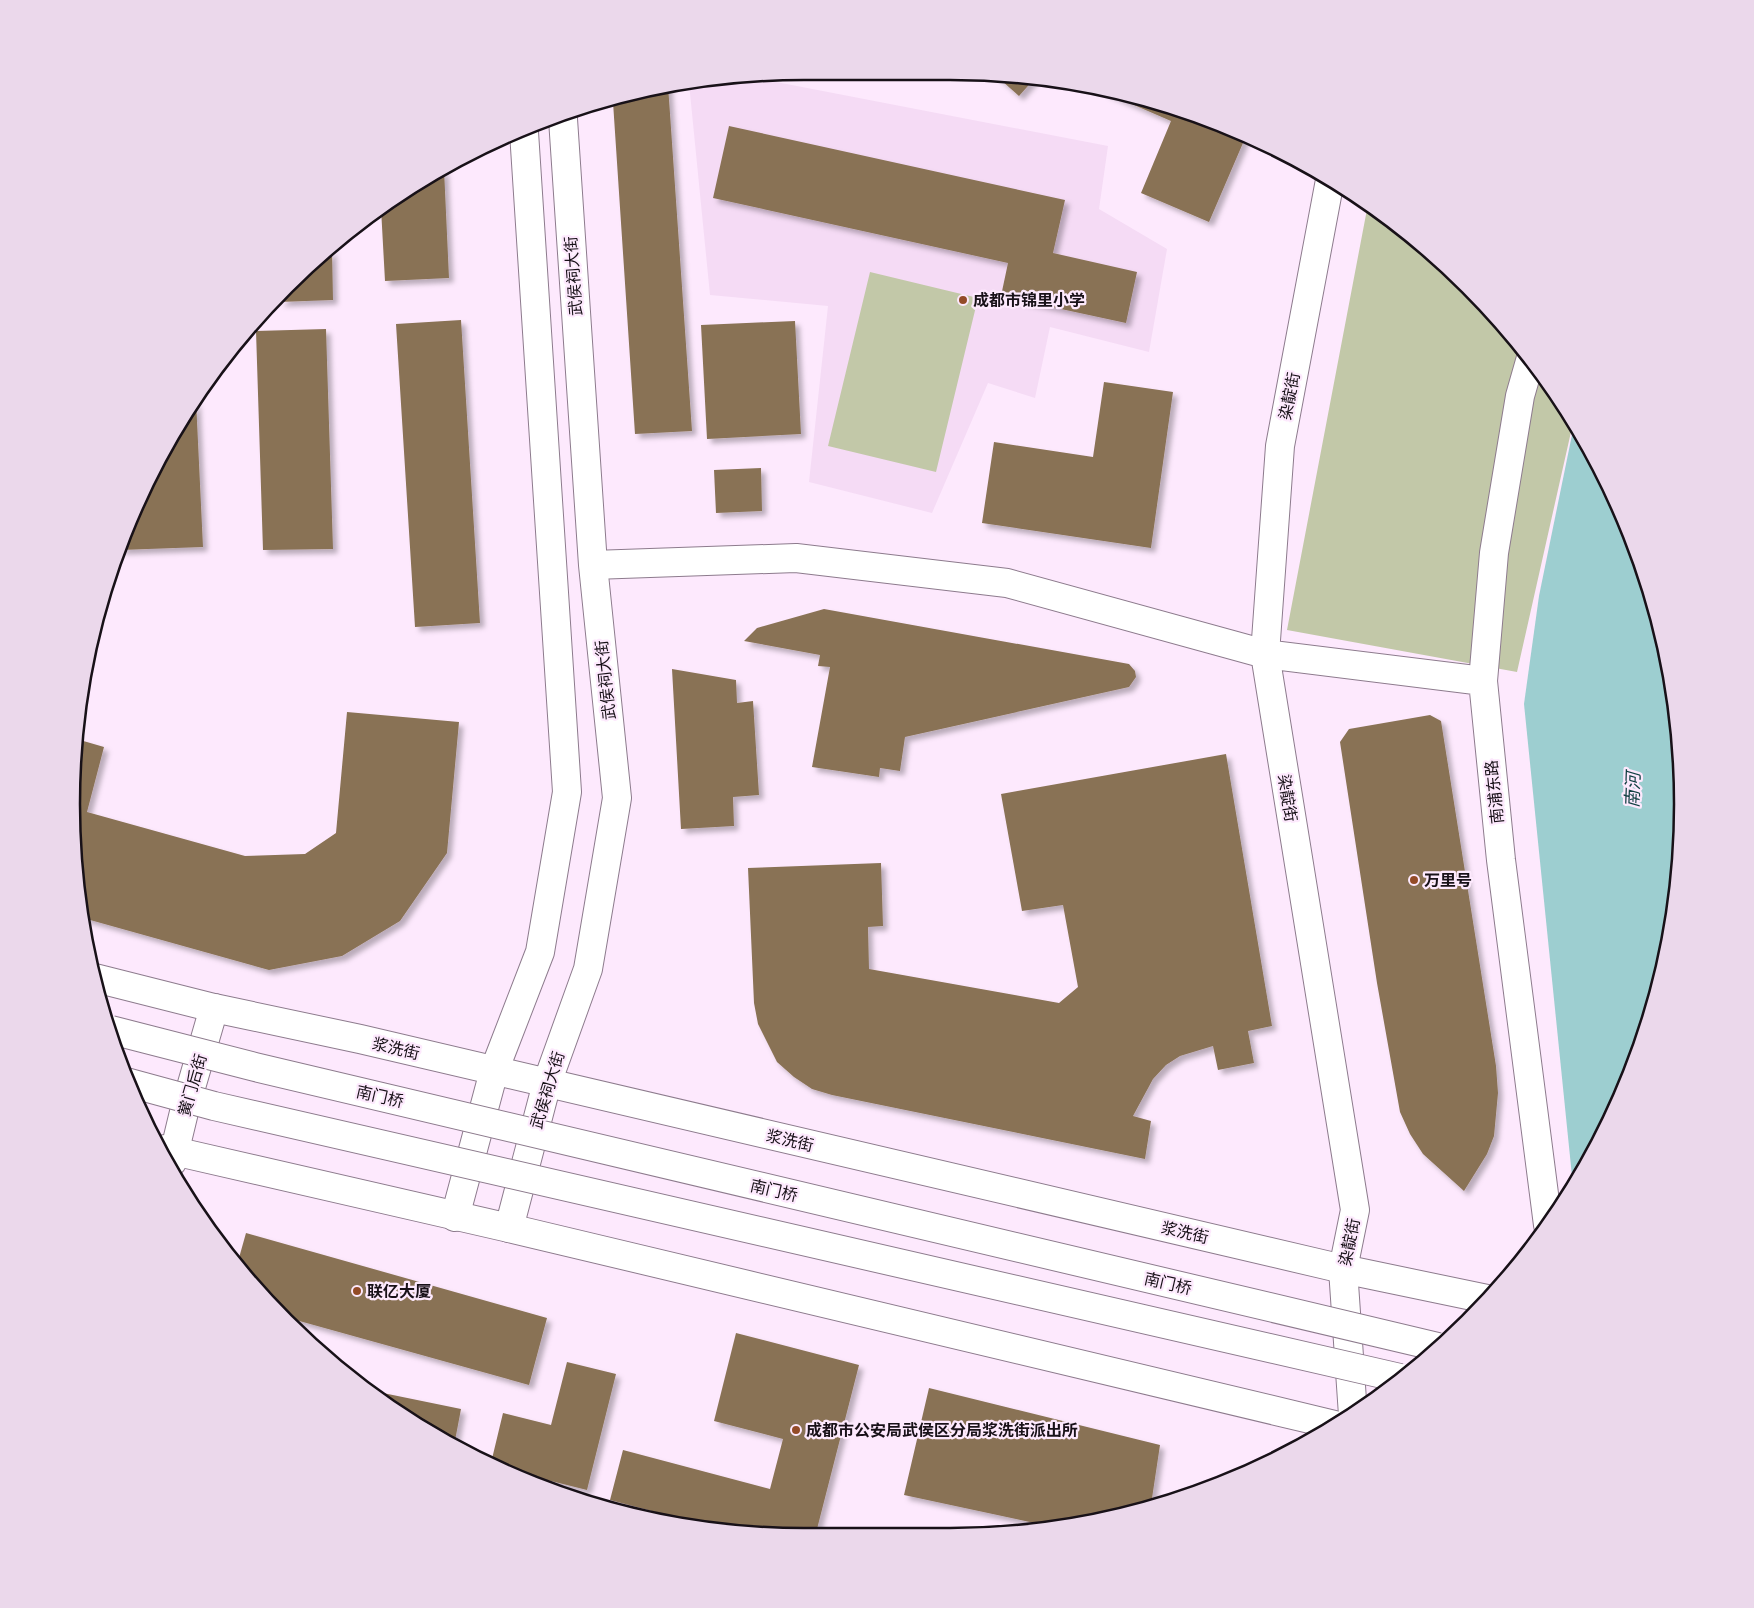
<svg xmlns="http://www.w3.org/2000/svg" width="1754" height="1608" font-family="'Source Serif 4','Noto Sans SC',serif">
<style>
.built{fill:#f5dbf5}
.green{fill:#c2c8a8}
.water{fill:#9dced0}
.building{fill:#897255;filter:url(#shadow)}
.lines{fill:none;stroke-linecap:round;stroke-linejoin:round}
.minor-casing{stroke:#8d7b8d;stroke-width:30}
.major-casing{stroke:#8d7b8d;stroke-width:30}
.minor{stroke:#fff;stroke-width:28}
.major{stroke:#fff;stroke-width:28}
.major-bridge-casing{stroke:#8d7b8d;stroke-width:30;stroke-linecap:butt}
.major-bridge{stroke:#fff;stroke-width:28}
.poi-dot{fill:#934b27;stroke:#fde9fd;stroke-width:2}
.labels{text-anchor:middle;stroke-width:4.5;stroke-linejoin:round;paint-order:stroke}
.street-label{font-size:16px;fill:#181118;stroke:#fde9fd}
.poi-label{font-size:16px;font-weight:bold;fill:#181118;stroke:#fde9fd;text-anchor:start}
.water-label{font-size:18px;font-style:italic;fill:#0f3e40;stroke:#fde9fd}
.rim{fill:none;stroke:#181118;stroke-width:2.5}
</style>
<defs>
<filter id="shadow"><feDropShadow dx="4.5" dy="4.5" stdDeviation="2.5" flood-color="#0004"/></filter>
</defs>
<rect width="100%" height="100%" fill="#fde9fd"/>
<path class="built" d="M750,77L1108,146L1099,209L1167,249L1149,352L1050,327L1035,398L988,383L932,513L809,482L828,306L710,295L689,83Z"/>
<path class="green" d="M1368,204L1468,286L1559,397L1573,423L1517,672L1287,630Z
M870,272L978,298L936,472L828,446Z"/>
<path class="water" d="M1574,425L1627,523L1669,661L1683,804L1669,947L1627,1084L1573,1186L1524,704L1539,596Z"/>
<path class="building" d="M993,73H998L1035,78L1019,96Z
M661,85H668L692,431L635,434L613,102Z
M1105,89L1231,127L1246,136L1209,222L1141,193L1171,121L1104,92Z
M729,126L1065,200L1053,253L1137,272L1126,323L1001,296L1008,263L713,198Z
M444,169L449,278L385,281L381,208Z
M332,249L333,300L279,302Z
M461,320L480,623L415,627L396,324Z
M795,321L801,434L707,439L701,325Z
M326,329L333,549L263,550L256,331Z
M1104,382L1173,392L1151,548L982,523L994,442L1093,457Z
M196,400L203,547L120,550L147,480Z
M761,468L762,511L716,513L714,470Z
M824,609L1129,664L1135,671L1136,677L1129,687L905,737L900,771L880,768L879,777L812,767L830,667L818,666L820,655L744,641L757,628Z
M672,669L736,680L737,703L753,701L759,795L733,797L734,826L681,829Z
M347,712L459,722L447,853L400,921L342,956L269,970L83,918L71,804L80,740L104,747L87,812L245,856L305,854L336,833Z
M1430,715L1441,721L1496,1066L1498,1093L1494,1136L1487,1154L1464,1191L1423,1154L1410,1134L1400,1112L1377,983L1340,742L1349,729Z
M1226,754L1272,1026L1248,1031L1254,1063L1218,1070L1213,1046L1180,1056L1166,1065L1153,1079L1133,1116L1151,1121L1145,1159L832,1095L812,1089L794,1077L777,1062L758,1024L754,1003L748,868L881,863L883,926L868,927L869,969L1059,1003L1078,987L1063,905L1022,911L1001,794Z
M246,1233L547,1318L529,1385L285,1317L237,1265Z
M736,1333L859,1365L816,1533L728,1531L610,1500L623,1450L770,1489L783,1439L714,1421Z
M567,1362L616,1374L587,1490L507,1470L491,1463L503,1413L551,1425Z
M929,1388L1160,1445L1151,1505L1093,1523L1053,1527L904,1495Z
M383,1393L461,1409L454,1446L438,1439L382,1399Z"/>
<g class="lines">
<defs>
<path id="minor" d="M1330,180L1280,446L1265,654L1355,1210L1343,1269L1353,1415
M1530,361L1520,396L1494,553L1483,681L1501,860L1548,1225
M593,565L796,558L1007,583L1265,654L1483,681
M172,1162L185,1108L214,1008
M455,1217L494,1071L540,952L567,792L524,132
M509,1228L547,1083L588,969L617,798L593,565L563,119"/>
<path id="major" d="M95,978L214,1008L360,1039L1343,1269L1487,1299
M165,1149L509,1228L1335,1425"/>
</defs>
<use href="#minor" class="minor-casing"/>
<use href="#major" class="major-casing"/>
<use href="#minor" class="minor"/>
<use href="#major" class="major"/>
<defs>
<path id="major-bridge" d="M111,1030L255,1067L1438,1347
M126,1082L214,1106L1400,1378"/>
</defs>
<use href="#major-bridge" class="major-bridge-casing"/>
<use href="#major-bridge" class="major-bridge"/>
</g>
<g class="poi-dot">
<circle cx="963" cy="300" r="5"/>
<circle cx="1414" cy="880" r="5"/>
<circle cx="357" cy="1291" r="5"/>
<circle cx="796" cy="1430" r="5"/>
</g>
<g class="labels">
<g class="street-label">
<text transform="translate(573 276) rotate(-94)" y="6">武侯祠大街</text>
<text transform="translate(1289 396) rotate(-79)" y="6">染靛街</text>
<text transform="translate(605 680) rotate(-96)" y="6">武侯祠大街</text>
<text transform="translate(1494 792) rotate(-96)" y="6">南浦东路</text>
<text transform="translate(1288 798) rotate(81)" y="6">染靛街</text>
<text transform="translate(396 1048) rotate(13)" y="6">浆洗街</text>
<text transform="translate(192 1085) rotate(-74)" y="6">黉门后街</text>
<text transform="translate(547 1090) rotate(-73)" y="6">武侯祠大街</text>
<text transform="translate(380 1096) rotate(13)" y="6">南门桥</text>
<text transform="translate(790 1140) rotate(13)" y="6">浆洗街</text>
<text transform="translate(774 1190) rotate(13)" y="6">南门桥</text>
<text transform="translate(1185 1232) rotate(13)" y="6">浆洗街</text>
<text transform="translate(1349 1242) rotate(-79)" y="6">染靛街</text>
<text transform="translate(1168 1283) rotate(13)" y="6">南门桥</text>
</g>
<g class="poi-label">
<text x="973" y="306">成都市锦里小学</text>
<text x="1424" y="886">万里号</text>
<text x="367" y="1297">联亿大厦</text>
<text x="806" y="1436">成都市公安局武侯区分局浆洗街派出所</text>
</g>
<g class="water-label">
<text transform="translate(1633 790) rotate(-88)" y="6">南河</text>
</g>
</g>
<path d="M0 0H1754V1608H0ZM804 80H950A724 724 0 0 1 1674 804V804A724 724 0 0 1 950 1528H804A724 724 0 0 1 80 804V804A724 724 0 0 1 804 80Z" fill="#ebd8eb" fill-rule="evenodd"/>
<path class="rim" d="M804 80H950A724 724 0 0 1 1674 804V804A724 724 0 0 1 950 1528H804A724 724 0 0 1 80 804V804A724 724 0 0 1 804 80Z"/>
</svg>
